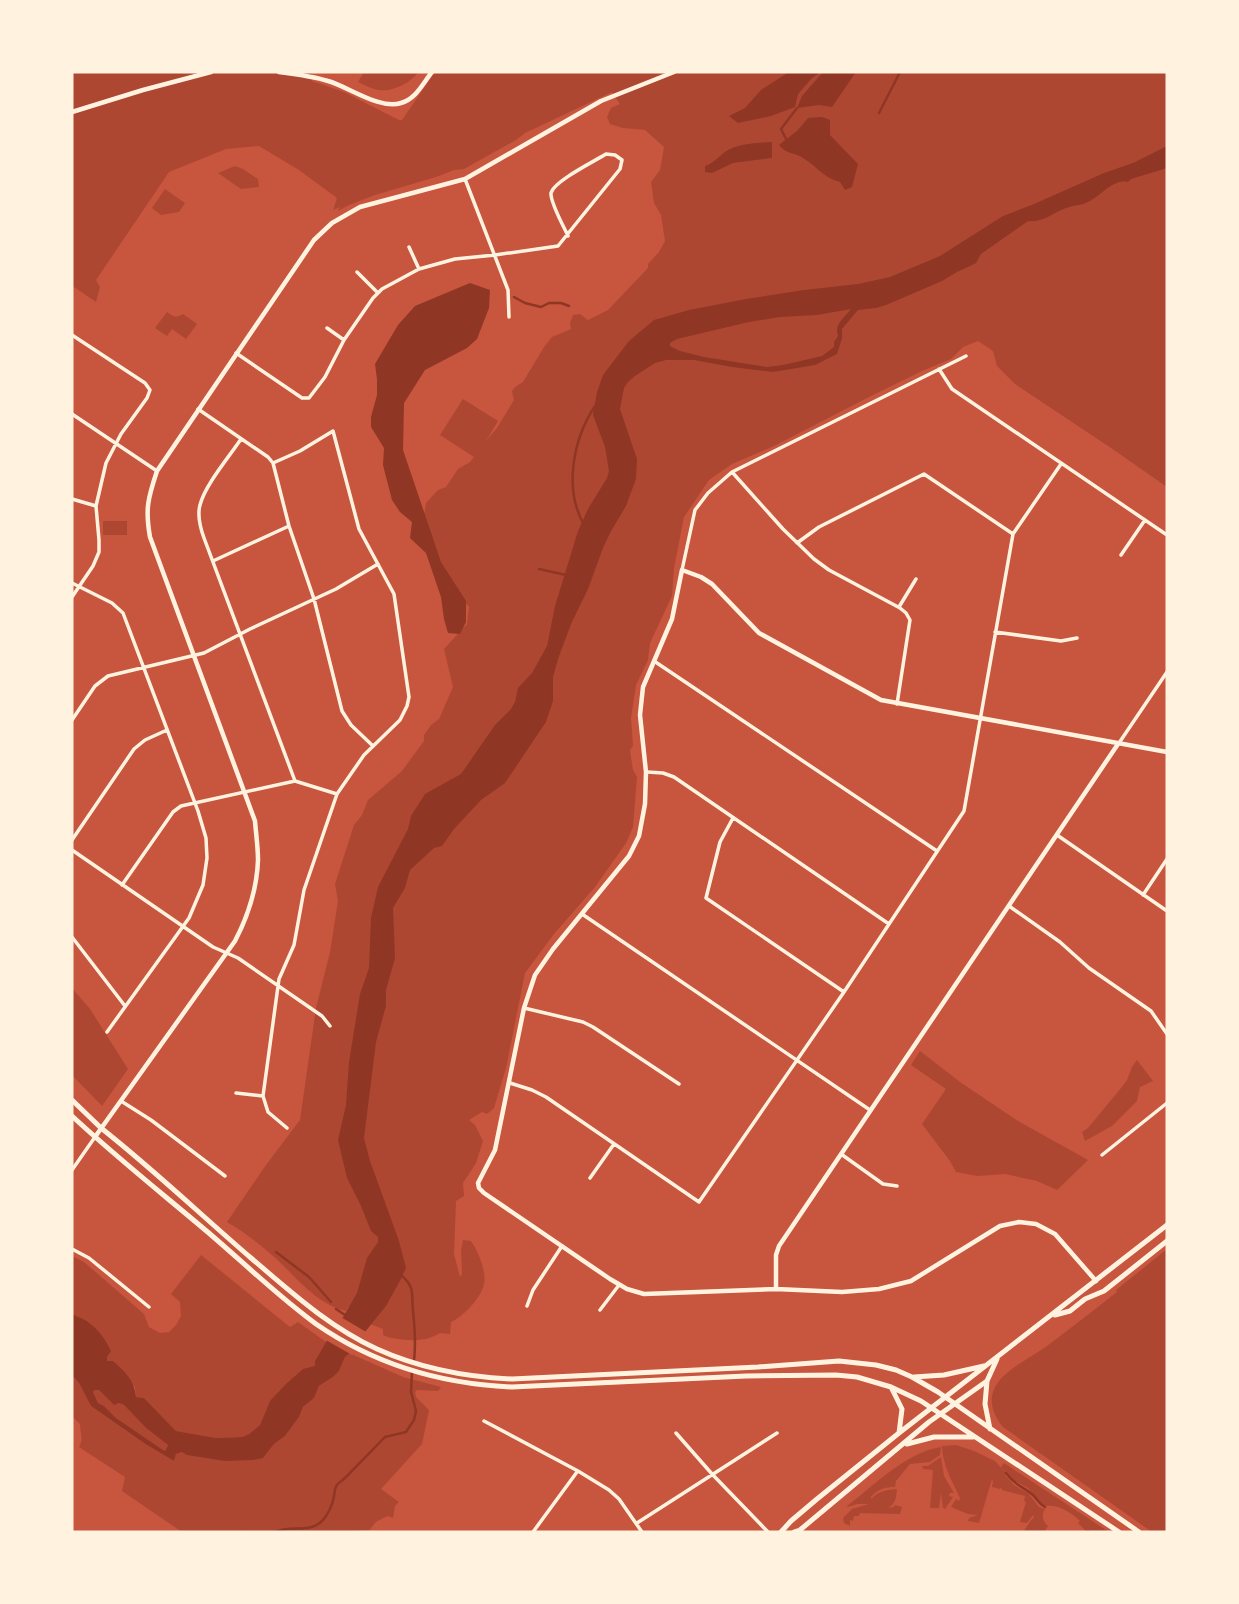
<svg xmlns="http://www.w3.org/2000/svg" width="1239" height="1604" font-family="'Varela Round',sans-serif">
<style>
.green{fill:#ae4732}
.water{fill:#8f3625;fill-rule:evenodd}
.pier{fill:#c8553d}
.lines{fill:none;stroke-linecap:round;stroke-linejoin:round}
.stream{stroke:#8f3625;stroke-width:2.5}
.minor{stroke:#fff3e0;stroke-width:3.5}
.tertiary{stroke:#fff3e0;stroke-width:4.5}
.secondary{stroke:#fff3e0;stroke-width:5}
</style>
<rect width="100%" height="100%" fill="#c8553d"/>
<path class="green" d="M72,72H312V81L344,92L399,120H402L435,72H1167V487L1114,450L1015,384L997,366L993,351L978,341L963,347L951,359L922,371L871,396L774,446L732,464L709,480L684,517L674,568L672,596L650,643L648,660L636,685L631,718L633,746L630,750L633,770L637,777L633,827L626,843L595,887L554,934L525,973L506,1068L494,1108L487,1114L482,1112L469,1120L475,1125L483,1141L476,1163L463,1183L464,1196L456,1201L454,1254L460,1277L462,1274L461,1250L463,1240L471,1241C478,1251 487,1272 484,1284C481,1298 464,1316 451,1322L450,1334C434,1332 442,1334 429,1338C418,1342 393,1340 383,1335V1329L370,1324L376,1318L349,1306L346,1311C315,1304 295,1275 272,1255C258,1243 243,1231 227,1222L266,1165L300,1120L316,1008L330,952L338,901L335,884L354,825L362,815L368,800L402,771L424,741V735L431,725L439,719L453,687L444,649L467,624L469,607L456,592L447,576L423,521L426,503L438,490L446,487L458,469L470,462L474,457L440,435L463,399L498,421L486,441L497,428L514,400L512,391L515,387L523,382L544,347L552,337L571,329L570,323L573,315L580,314L588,320L608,310L648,268V264L659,252L665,241L661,215L654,203L651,182L660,170L664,147L645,130L623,128L610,124L607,117L611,108L620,104L612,92L525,133L516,140L464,169L454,170L436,177L375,195L349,205L338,211L340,207L333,210L337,198L299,170L259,146L226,149L169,172L96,280L100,287L96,302L74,287L72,288Z
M364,72H418C411,83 393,92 379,90C371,89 365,85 358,82Z
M235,166L243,169L258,179L259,187L241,189L218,173Z
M165,189L185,203L179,212L161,215L152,208Z
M167,312C173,317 177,318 183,314L197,324L186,339L172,329L167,336L155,328Z
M103,521H127V535H103Z
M72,988L90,1009L128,1069L102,1106L72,1075Z
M920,1051L960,1082L1018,1121L1088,1160L1057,1190L1037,1181L1005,1174L978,1176L956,1172L950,1161L922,1124L946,1089L911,1065Z
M1137,1060L1153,1081L1140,1087L1137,1101L1112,1126L1085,1141L1082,1132L1088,1128L1121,1088L1127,1080L1132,1067Z
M1167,1249V1532H1152L1003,1427C993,1415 988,1401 995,1387C1004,1370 1032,1357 1047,1346C1071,1328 1094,1310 1117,1292L1116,1290Z
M201,1255L290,1327L298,1322L326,1342L315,1361V1366L270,1401L260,1425L249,1434L242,1437L216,1438L176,1431L144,1398L136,1397L135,1387L107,1361V1357L72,1314V1256L84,1262L144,1314L149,1327L160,1333L169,1332L176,1325L181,1316L180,1302L171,1294Z
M349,1353L403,1377L441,1387L438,1391L417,1390L415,1392L416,1397L429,1410L422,1444L381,1489L399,1502L395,1506L393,1518L388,1516C380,1519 374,1522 370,1530L333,1532H182L122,1491L125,1477L79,1447C84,1439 80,1433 80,1424L74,1418L72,1420V1375L79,1383L91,1406L147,1445L174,1461L176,1454L182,1452L263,1458L274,1444L285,1436L299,1417L303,1407L314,1398L319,1386L333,1377L339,1371L345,1357Z
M95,1390H99L114,1405L119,1403L124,1405L146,1428L168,1445L165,1451L160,1448L116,1418L104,1406L98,1403L93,1392Z
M956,1445L974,1451L995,1461L1006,1473L1005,1475L1014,1485L1028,1493L1039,1507L1045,1509C1042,1513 1041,1520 1048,1526L1044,1532H1023L1032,1519L1034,1518L1033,1515L1027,1523L1020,1522L1026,1502L1024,1501L1025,1496L1002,1490L1001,1487L1000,1489L992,1487L993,1482L992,1479L979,1523L968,1521L969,1518L978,1515L968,1514L951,1507L956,1499L959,1501L960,1498C953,1483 942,1464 942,1446Z
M941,1447L940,1455L930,1462L910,1464L896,1481L895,1487C885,1487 878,1489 871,1497V1499C879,1491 886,1490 897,1489C896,1497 896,1504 888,1508L894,1507L895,1505L902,1507L900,1514L860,1513L859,1516H854L853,1521L850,1520V1526L844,1523L843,1518L852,1509L869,1504H857L848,1507L847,1506C876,1484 905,1453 941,1447Z
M941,1457L944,1476L954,1493H950L949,1496L953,1497L945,1509L943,1508L941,1493L939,1508H930L933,1470L923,1469L922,1466H928Z
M1004,1463L1109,1532H1093L1087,1529L1089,1532H1084V1529L1078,1523L1080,1521C1071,1512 1058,1504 1046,1506L1040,1503L1028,1488L1013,1480L1001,1467Z"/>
<path class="water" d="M789,72H821L812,78L798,94L795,107L771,116L738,123L729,116L745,108L761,90Z
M823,72H856L832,107L819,105L797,108L802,96Z
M822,117L830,120V135L858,164L852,187L845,190L840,182C822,177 818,167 803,158C792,151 789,156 779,145L798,130L808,118Z
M772,142V158L733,163L712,173L705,172V166C714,163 718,157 725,152C737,143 758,143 772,142Z
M1167,146V168L1131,179L1128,182C1113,179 1103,194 1090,201C1083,205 1077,205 1069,207C1055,211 1044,223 1028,221L981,254L976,263L970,266L957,272L942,281L886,305L876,308L858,310L842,329V338L837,354L815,365L773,372L732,367L694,360H666L655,363L635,376L628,382L624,388L620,409L637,459L636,479L626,506L610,533L603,548L588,589L571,624L558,659L553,677V701L546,722L505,783L481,800L454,829L442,846L434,848L410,870L405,888L393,908L395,958L386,990V1006L376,1042L364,1138L370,1161L399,1241L406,1268L401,1279L386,1306L356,1343L351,1352L345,1357L339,1371L333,1377L319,1386L314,1398L303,1407L299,1417L285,1436L274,1444L263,1458L253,1460L225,1461L187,1455L182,1452L176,1454L174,1461L147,1445L91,1406L79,1383L72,1375V1314C75,1316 79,1317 83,1319C96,1326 105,1338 111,1351L107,1357V1361H113C125,1372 134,1379 136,1397L144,1398L176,1431L216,1438L242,1437L249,1434L260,1425L270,1401L286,1384L303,1369L315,1366V1361L326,1342L335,1331L357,1293L367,1258L378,1242V1237L371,1231L361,1206L347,1178L338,1140L346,1105L349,1062L360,994L369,968L371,918L378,887L408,829L411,816L425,794L461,774L495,725L511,709L515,702L518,688L532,673L547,646L555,606L578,531L588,509L607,478L609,471L605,447L593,415L597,392L603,375L629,341L654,320L689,310L746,299L804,290L858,284L890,277L940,256L1003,216L1034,204L1104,173L1133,163ZM851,309C844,318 834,324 838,336L834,342V347L822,356L783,365L767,367L704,357L680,351L670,346V343L677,339L749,322L780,317L817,315ZM95,1390H99L114,1405L119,1403L124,1405L146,1428L168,1445L165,1451L160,1448L116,1418L104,1406L98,1403L93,1392Z
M470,283L490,290L489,308L477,339L467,348L425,370L404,403L403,450L441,562L466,601V622L460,634L448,633L444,619L441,597L426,553L410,538L412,522L400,512L392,500L383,465L384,448L371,427V417L377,395V379L375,364L398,325L415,306Z"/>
<path class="pier" d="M339,1316L368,1333L352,1355L324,1339L332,1329Z"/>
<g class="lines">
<path class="stream" d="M879,113L900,72
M786,139L781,129L797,108
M514,297L525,303L541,307L549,303H561L569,306
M583,523C564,488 573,439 595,406
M539,569L566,575
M276,1252L309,1277L331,1302
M401,1275C416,1288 411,1294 413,1311C415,1329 416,1343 414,1361
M336,1309L345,1315
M1006,1473C1016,1487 1023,1486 1033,1495C1038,1500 1039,1504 1045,1507
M1088,1531L1090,1532
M243,1532H248
M275,1532C290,1524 309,1534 322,1521C328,1515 333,1504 334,1496C335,1492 334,1489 337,1485C338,1483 343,1480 345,1478L385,1437L406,1432L414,1420L416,1411L411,1392L412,1371"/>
<path class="minor" d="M465,179L508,290L509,317
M409,247L419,269
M357,272L378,293
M327,328L344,340
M72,335L145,383L150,390L147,398L121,434L106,463L96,506L99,540V552L93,566L72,597
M236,353L302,398H309L325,377L344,340L373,298L382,289L419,269L455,259L495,255L558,246L620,169L622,160L615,155L606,154C595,161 554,181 551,193C550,202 564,227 568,236
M939,369L952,389L1167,535
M198,409L268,457L273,463
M72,414L157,471
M241,439C229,457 205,485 200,505C197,516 200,527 204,538L295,781
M273,463L300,451L333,431L359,529L394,594L409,697L407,706L400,720L364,755L337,794L304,890L294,945L279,979L263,1096L268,1112L287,1128
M273,463L289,526L314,599L342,711L351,725L373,746
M732,472L783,529L814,559L829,570L900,608L906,613L910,620L897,704
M72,499L96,506
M797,543L819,527L924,474L1013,534
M1121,555L1145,520
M213,561L289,526
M682,570L695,510L708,493L732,472L966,356
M72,583L112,603L123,613L198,811L206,838L207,858L203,885L189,918L107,1032
M899,607L916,579
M995,632L1061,641L1077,638
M654,661L937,851
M72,720L95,686L108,676L204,653L250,629L336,589L378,564
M1119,743L1167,672
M647,772L663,773L674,777L889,924
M733,818L720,842L706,898L844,992
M1057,835L1167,911
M72,840L134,749L145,740L167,730
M72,850L213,947L238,958L322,1016L330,1026
M122,885L173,812L181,806L295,781L337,794
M1143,895L1167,859
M1009,906L1060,942L1089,968L1151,1011L1167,1034
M582,914L870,1110
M72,937L125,1006
M524,1008L583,1022L593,1027L679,1084
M510,1083L532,1090L546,1097L699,1202L844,992L964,811L1013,534L1061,464
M236,1093L263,1096
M121,1101L151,1120L225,1176
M841,1154L883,1184L897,1186
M1102,1155L1167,1103
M72,1170L95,1137
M590,1178L614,1144
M72,1249L89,1258L149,1307
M527,1306L533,1290L562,1246
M600,1310L619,1285
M484,1421L578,1471L609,1490L619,1499L642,1532
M676,1433L712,1474L768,1532
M637,1523L777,1433
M533,1532L577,1472"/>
<path class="tertiary" d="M279,72C295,74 312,76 328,81C349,87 380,110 401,103C416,99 423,83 432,72
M72,112L143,90L211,72
M95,1137L235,941C248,916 257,888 258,860C258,847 256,834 255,821L150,537C145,509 148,498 157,471L314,240L332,223L360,207L465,179L601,101L674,72
M1096,1281L1055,1234L1036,1224L1019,1222L1000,1226L911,1281L879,1289L842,1292L776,1289L644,1294L627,1289L610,1279L484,1193L479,1188L478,1183L495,1150L524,1008L535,975L553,949L629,856L639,836L645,804L646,772L640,715L643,687L672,619L682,570L701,577L712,584L759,633L881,700L1167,752
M776,1289V1255L779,1246L1118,744"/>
<path class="secondary" d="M72,1100L101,1128C153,1169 201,1215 251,1258C291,1292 329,1327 377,1349C419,1368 465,1377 512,1379L758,1367L839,1361L876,1365L896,1370L912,1377L938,1392L1139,1532
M72,1116C116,1157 164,1195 210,1234C245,1264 279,1297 316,1324C374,1364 442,1384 512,1387L746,1376L836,1375L857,1377L891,1387L921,1401L1119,1532
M1055,1315L1070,1311L1085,1299L1104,1291L1167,1241
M914,1377L944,1375L984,1366
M987,1381L985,1404L990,1429
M891,1387L902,1409L899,1433
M907,1444L934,1437H973
M781,1532L791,1521L817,1499L899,1433L1167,1225
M794,1532L800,1530L929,1422L987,1381L997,1359"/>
</g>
<rect width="1239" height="1604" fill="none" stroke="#fff3e0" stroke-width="147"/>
</svg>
